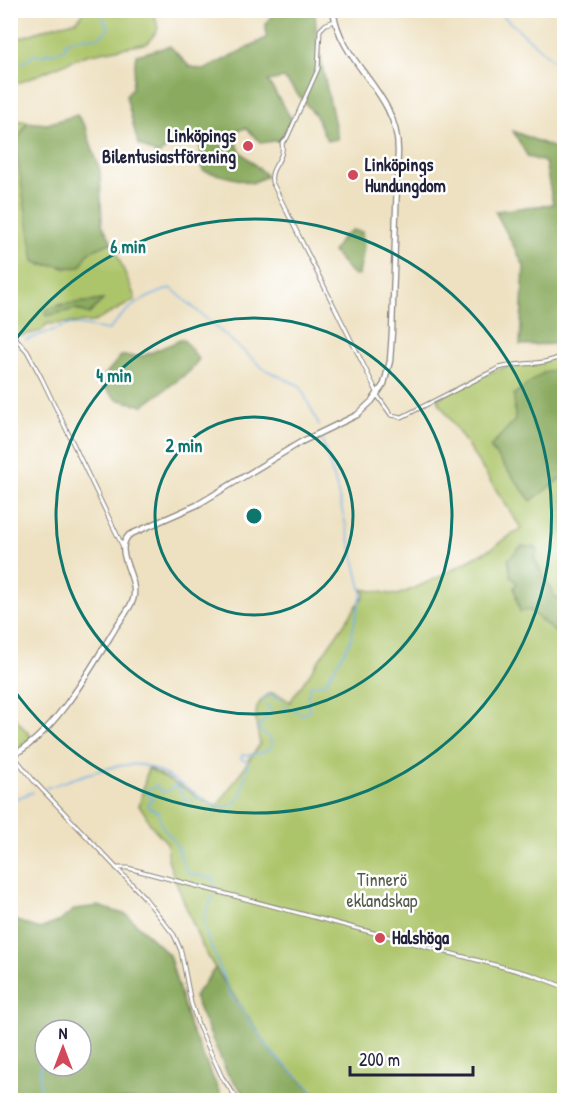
<svg xmlns="http://www.w3.org/2000/svg" width="575" height="1111" font-family="'Patrick Hand',sans-serif">
<style>
.green{fill:#adc56a;stroke:#687452;stroke-width:1.5;fill-rule:evenodd}
.forest{fill:#8aaa5e;stroke:#56664c;stroke-width:1.5;fill-rule:evenodd}
.lines{fill:none;stroke-linecap:round;stroke-linejoin:round}
.stream{stroke:#73b0e5;stroke-width:1.5}
.minor-casing{stroke:#88827e;stroke-width:5}
.tertiary-casing{stroke:#88827e;stroke-width:7}
.minor{stroke:#fff;stroke-width:3}
.tertiary{stroke:#fff;stroke-width:4.5}
.ring{fill:none;stroke:#0f766e;stroke-width:3}
.poi-dot{fill:#d1495b;stroke:#fff;stroke-width:2}
.labels{text-anchor:middle;stroke-width:5;stroke-linejoin:round;paint-order:stroke}
.poi-label{font-size:18px;font-weight:bold;fill:#22223b;stroke:#fff;text-anchor:start}
.park-label{font-size:18px;fill:#535b4b;stroke:#fff}
.centre{fill:#0f766e;stroke:#fff;stroke-width:3}
.ring-label{font-size:18px;text-anchor:middle;font-weight:bold;fill:#0f766e;stroke:#fff;stroke-width:5;stroke-linejoin:round;paint-order:stroke}
</style>
<rect width="100%" height="100%" fill="#fff"/>
<filter id="ink" filterUnits="userSpaceOnUse"><feTurbulence type="fractalNoise" baseFrequency=".0167" numOctaves="2"/><feDisplacementMap in="SourceGraphic" scale="12" xChannelSelector="R" yChannelSelector="G"/><feConvolveMatrix kernelMatrix="1 2 1 2 8 2 1 2 1" color-interpolation-filters="sRGB"/></filter>
<filter id="wash" filterUnits="userSpaceOnUse"><feTurbulence type="fractalNoise" baseFrequency=".008" numOctaves="4" result="noise"/><feDisplacementMap in="SourceGraphic" scale="24" xChannelSelector="R" yChannelSelector="G"/><feGaussianBlur stdDeviation="1.35" result="paint"/><feColorMatrix in="noise" values="0 0 0 0 0 0 0 0 0 0 0 0 0 0 0 0 0 1.4 0 .05"/><feComposite in="paint" operator="in"/></filter>
<g filter="url(#wash)">
<rect width="100%" height="100%" fill="#eee1c1"/>
<path class="green" d="M84,10L154,11L158,29L148,43L86,55L11,86V41L57,25L76,21L82,15Z
M10,119L27,122L15,145L41,265H56L66,269L89,252L112,242L134,295L135,300L94,322L47,324L41,331L21,336L11,327ZM102,300L89,314L76,309L46,315L59,304L74,305Z
M564,354V1100H322L274,1055L223,982L201,944L176,882L168,859L167,843L150,824L144,812L139,806L148,768L217,807L260,744C256,725 249,702 272,693L281,696L290,702L365,594L362,589L397,595L408,591L439,577L494,547L521,528L437,399L483,375L508,366L536,364Z
M10,716L15,718L33,739L11,751Z"/>
<path class="forest" d="M275,11H315L317,43L338,139L327,141L316,116L284,78L268,81L292,120L280,140L261,143L246,128L232,132L240,151L267,176L252,183L203,171L200,144L179,138L158,155L138,144L126,96L132,88L136,55L170,46L189,66L204,70L266,38V23Z
M77,115L85,126L100,171L102,224L112,242L89,252L80,267C67,269 65,266 54,265C45,264 42,266 34,261L15,145L27,122L47,124Z
M513,131L564,152V341L562,344L520,345L524,266L495,211L553,204L545,162L528,157Z
M352,230L362,232L364,247L359,275H353L333,252L342,237Z
M103,300L89,314L76,309L46,316V310C63,302 84,303 103,300Z
M183,339L199,359L190,371L143,406L116,399L99,382L121,356H143Z
M564,368V476L531,501L490,447L515,420L514,394L543,373Z
M522,546L537,548L538,552L534,558L555,597L564,600V640L529,610L520,612L514,587L517,583L511,577L508,559Z
M98,906L127,915L169,955L190,1027L223,1100H11V919L40,929L60,921L75,909ZM45,1030H81V1066H45Z
M215,968L274,1055L322,1100H249L227,1073L194,997Z"/>
<g class="lines">
<path class="stream" d="M496,10L564,70
M10,64C18,65 28,61 33,55L44,56L46,52L51,54L65,49V43L76,38L100,37L109,28L103,19L107,10
M26,340L71,324L109,330C129,304 142,299 171,288L264,369L300,386L319,425
M10,352L16,347
M46,788C71,780 121,759 146,766C163,771 180,784 195,793L202,799
M10,801L33,792
M215,887L214,879L188,873C183,864 180,855 177,846C172,832 159,833 159,812L148,807L147,804L153,799L151,796L147,795L148,788L153,789L156,785L163,793L176,786L183,794L184,799L186,801L197,798L220,808L234,804L242,795L243,783L248,766L247,761L241,759L242,755C251,756 266,753 272,746L270,738L259,730L258,727L272,712L262,700L271,694L273,697L281,699L285,708H292L302,715L309,711L308,695L311,685L325,683L350,642L362,592L336,485L322,440
M213,896L203,920L207,936L230,993L274,1055L323,1100
M40,1052V1085L46,1100"/>
</g>
</g>
<g filter="url(#ink)">
<g class="lines">
<defs>
<path id="minor" d="M335,21L326,24L320,30L318,69L287,138L282,143C285,161 269,166 272,182L377,392
M10,332L27,351L42,379L123,547
M377,395L391,415L402,417L499,368C523,361 542,367 564,355
M13,755L34,781L144,897L174,935L181,951L191,1003L199,1027L222,1077L238,1100
M116,868H128L533,975L564,987"/>
<path id="tertiary" d="M10,756C52,739 93,665 116,627C122,618 129,610 133,600C140,577 112,553 129,535L197,505L301,442L357,415L372,401L384,384L390,361L392,332L398,151C398,91 341,66 333,10"/>
</defs>
<use href="#minor" class="minor-casing"/>
<use href="#tertiary" class="tertiary-casing"/>
<use href="#minor" class="minor"/>
<use href="#tertiary" class="tertiary"/>
</g>
</g>
<g class="ring">
<circle cx="254" cy="516" r="99"/>
<circle cx="254" cy="516" r="198"/>
<path d="M11 346A297 297 0 1 1 11 686"/>
</g>
<g class="poi-dot">
<circle cx="248" cy="146" r="6"/>
<circle cx="353" cy="175" r="6"/>
<circle cx="380" cy="938" r="6"/>
</g>
<g class="labels">
<g class="poi-label">
<text x="236" y="142" text-anchor="end">Linköpings<tspan x="236" dy="21">Bilentusiastförening</tspan></text>
<text x="365" y="171">Linköpings<tspan x="365" dy="21">Hundungdom</tspan></text>
<text x="392" y="944">Halshöga</text>
</g>
<g class="park-label">
<text x="382" y="886">Tinnerö<tspan x="382" dy="21">eklandskap</tspan></text>
</g>
</g>
<circle cx="254" cy="516" r="9" class="centre"/>
<g class="ring-label">
<text x="128" y="253">6 min</text>
<text x="114" y="382">4 min</text>
<text x="184" y="452">2 min</text>
</g>
<rect width="575" height="1111" fill="none" stroke="#fff" stroke-width="36"/>
<g transform="translate(63 1048)"><circle r="28" fill="#ffffff" stroke="#a7a7b1" stroke-width="1.5"/>
<path d="M0-4.5L10 22L0 15L-10 22Z" fill="#d1495b"/>
<text y="-9" font-size="16" font-weight="bold" text-anchor="middle" fill="#22223b">N</text>
</g>
<path d="M350 1066v9h123v-9" fill="none" stroke="#22223b" stroke-width="3"/>
<text x="359" y="1066" font-size="18" fill="#22223b" stroke="#ffffff" stroke-width="4.5" paint-order="stroke">200 m</text>
</svg>
